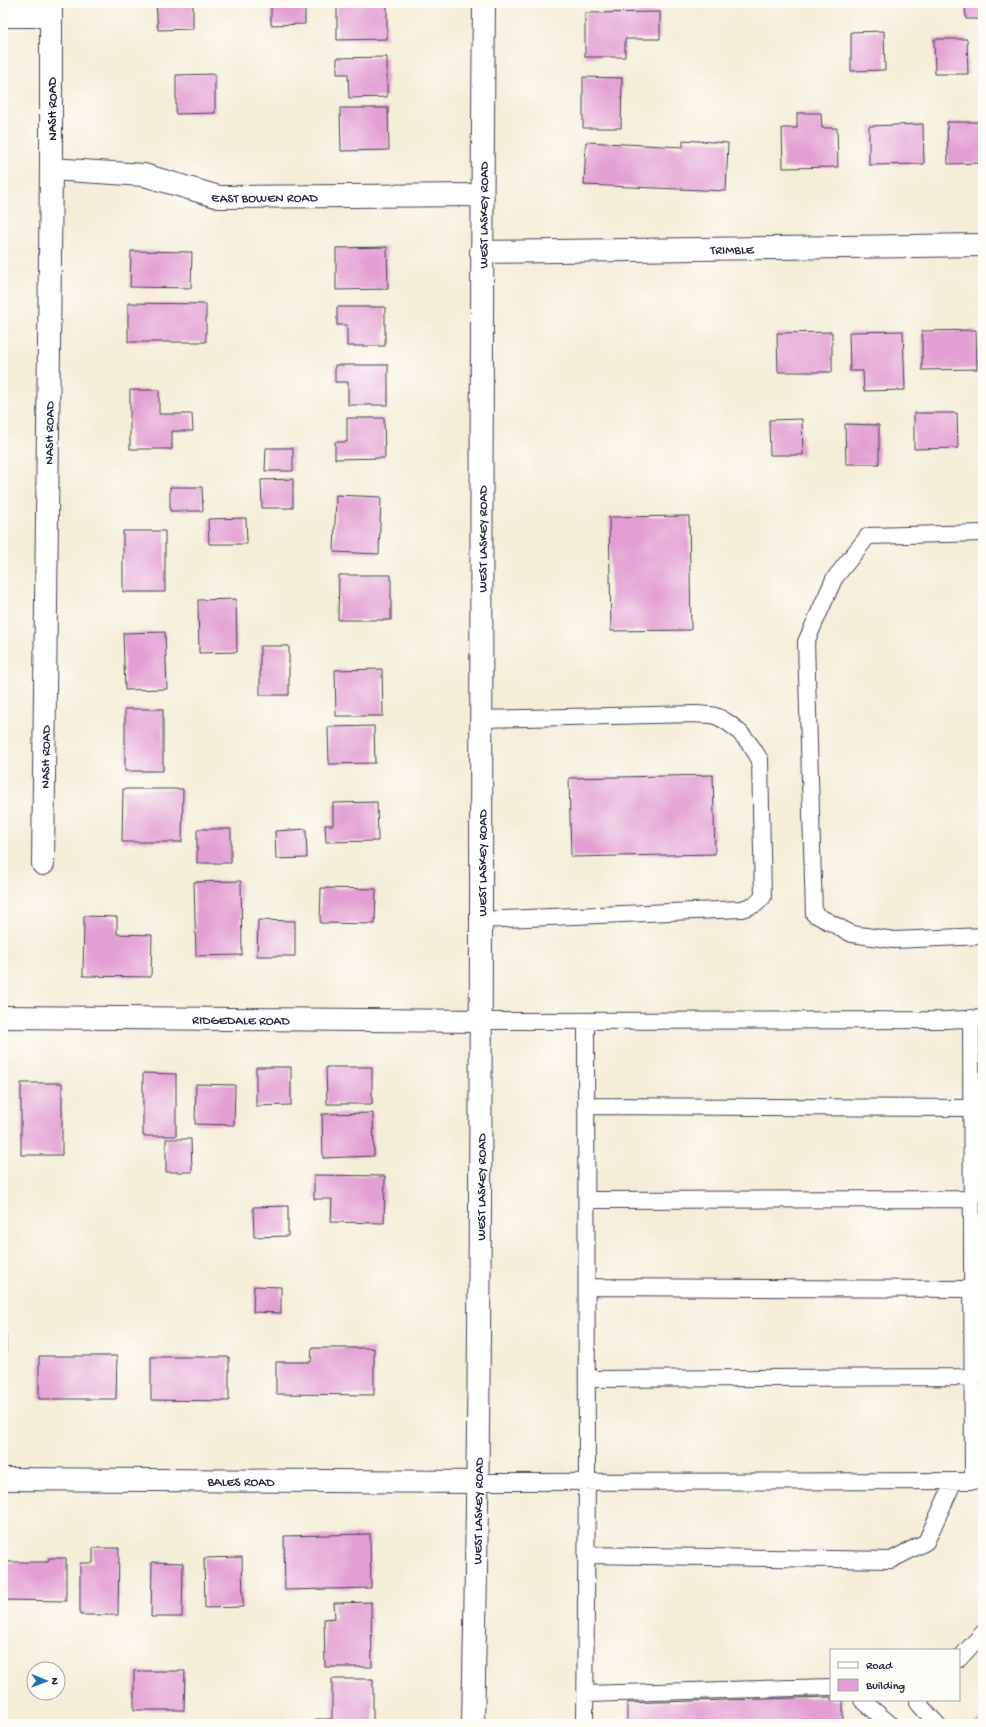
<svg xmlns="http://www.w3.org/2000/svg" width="986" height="1727" font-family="'Gochi Hand',sans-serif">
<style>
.building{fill:#e39fd3}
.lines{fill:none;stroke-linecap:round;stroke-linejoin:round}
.lane-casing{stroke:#424053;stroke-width:18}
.street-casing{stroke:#424053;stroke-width:24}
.secondary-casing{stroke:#424053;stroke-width:24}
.lane{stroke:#fff;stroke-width:16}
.street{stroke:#fff;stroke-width:22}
.secondary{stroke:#fff;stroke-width:22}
.labels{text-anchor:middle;stroke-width:3;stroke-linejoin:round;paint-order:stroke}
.street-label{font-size:13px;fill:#22223b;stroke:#fdfcf7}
</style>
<rect width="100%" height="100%" fill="#fdfcf7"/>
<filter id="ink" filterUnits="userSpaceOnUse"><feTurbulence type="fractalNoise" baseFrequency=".025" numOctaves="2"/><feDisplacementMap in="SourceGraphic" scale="8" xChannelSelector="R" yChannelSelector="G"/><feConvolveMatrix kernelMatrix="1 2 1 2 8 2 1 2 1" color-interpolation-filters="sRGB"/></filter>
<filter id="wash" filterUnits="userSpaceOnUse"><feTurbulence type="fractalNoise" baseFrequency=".012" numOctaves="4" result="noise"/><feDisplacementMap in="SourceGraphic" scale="16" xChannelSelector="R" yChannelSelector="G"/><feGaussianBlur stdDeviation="0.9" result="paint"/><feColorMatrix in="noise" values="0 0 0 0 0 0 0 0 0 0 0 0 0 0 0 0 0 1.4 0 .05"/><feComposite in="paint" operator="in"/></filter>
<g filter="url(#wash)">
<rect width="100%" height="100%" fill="#f4edd8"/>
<g id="blocks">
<path class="building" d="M156,3H193V29L158,30Z
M271,3H305V24L271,25Z
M337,3H387V39L337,40Z
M965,3H983V19H966Z
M660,12V39H625V57H585V13Z
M884,31L885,70L851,71V32Z
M934,39H967L968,74H935Z
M387,57V97L349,98L348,74H337V58Z
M215,74V113L176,114V75Z
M583,77L622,78L621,128H583Z
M340,108H388L389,150L341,151Z
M797,113H821L822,128H837L838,167L783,168L782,128H797Z
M947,122H983V163L948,164Z
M923,124L924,164L869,165V126Z
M683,140L728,143L726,191L584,185L586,142L683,147Z
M387,247L388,289L336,290V248Z
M131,251L192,252L191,288L130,287Z
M128,303L206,304V342H128Z
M337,307H385V346H347V325H337Z
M976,330L977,369L922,370V331Z
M903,331L905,390L864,391L863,371H850L849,332Z
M832,332V372H778L777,333Z
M335,365H388V405H348V382H335Z
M130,390H159V414H192L193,431H172V449H130Z
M914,413H957L958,448L914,449Z
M347,418H384L385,458L335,459V442H347Z
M802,419L803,455H770L769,420Z
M845,424L879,425V464H846Z
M266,448H293V471H265Z
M293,479V508H262L261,480Z
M170,487H202L203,511H170Z
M336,495L381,497L379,554L334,552Z
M689,516L691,630L611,631L609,517Z
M246,518L247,544H209L208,519Z
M123,531H165V592H123Z
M339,575H391V620H338Z
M236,599L237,652L199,653L198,600Z
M165,632L167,689L125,690L123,633Z
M260,646H289V695H260Z
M382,669L383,716H336L335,670Z
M125,709H163V771H125Z
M374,726L375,763L329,764L328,727Z
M713,775L715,854L571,857L569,778Z
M123,789H183L182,842H122Z
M377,802L378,841L326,842L325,825H333V803Z
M197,829H231V863H197Z
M306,829L307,858L276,859L275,831Z
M241,881L242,955L196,956L194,882Z
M321,888L376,889L375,924L320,923Z
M84,916L117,917V934L152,935L151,977L83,976Z
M258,920L295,921V956H257Z
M256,1067H291V1105L256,1106Z
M326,1067H372V1104H327Z
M143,1073L176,1074V1136H143Z
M21,1083H62V1155H21Z
M196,1084L235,1085L234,1125L195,1124Z
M373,1113L374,1156L323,1158L322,1114Z
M166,1139H191L192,1172H166Z
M314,1175L385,1176L384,1223L331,1222L332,1199H314Z
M288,1206V1236L254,1237L253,1207Z
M254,1286L281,1287V1313L253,1312Z
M3,1334H6V1385H3Z
M312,1348H374V1395L276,1394V1362H311Z
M39,1356H117L116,1399H39Z
M151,1357H229V1401L151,1400Z
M370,1534L371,1588L285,1590L284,1536Z
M93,1548H119L118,1615H80V1563H93Z
M242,1557L243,1607L205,1608L204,1558Z
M49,1558H66V1601L3,1600V1562H48Z
M152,1562L183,1563L182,1617H151Z
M371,1602L372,1667H325L324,1619L335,1618L334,1603Z
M134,1671H185L184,1710H134Z
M332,1679H373V1724H315L316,1719H332Z
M831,1697V1700H843V1724H627V1703Z
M980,1719L983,1724H974Z"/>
</g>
</g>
<g filter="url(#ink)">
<use href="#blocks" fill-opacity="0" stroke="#424053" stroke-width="1"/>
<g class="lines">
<defs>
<path id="lane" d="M983,533L868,536L834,579L806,642L814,914L852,934L894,940L983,936
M480,920L742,909L756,904L763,897L760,760C750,742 737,726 718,717C712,714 702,715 696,714L480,719
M971,1018L973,1481
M479,1021L946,1020L983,1018
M587,1106L971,1108
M587,1200L972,1199
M587,1287L972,1289
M587,1379L972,1377
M478,1482L983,1481
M586,1555L891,1560L926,1542L954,1481
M959,1659L983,1633
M585,1694L831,1687
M862,1700L890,1724
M921,1700L918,1703L937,1724
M585,1724L587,1481L586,1021"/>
<g id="street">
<path d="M3,16H51"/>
<path id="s1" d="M51,169L144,175L219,197L482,195"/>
<path id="s2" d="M481,252L983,245"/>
<path id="s3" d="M43,864L51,169V3"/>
<path id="s4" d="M3,1017L479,1021"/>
<path id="s5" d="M3,1479L478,1482"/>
</g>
<g id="secondary">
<path id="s6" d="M473,1724C486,1150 478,577 484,3"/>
</g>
</defs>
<use href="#lane" class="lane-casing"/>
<use href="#street" class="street-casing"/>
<use href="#secondary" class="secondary-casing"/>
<use href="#lane" class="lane"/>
<use href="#street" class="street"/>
<use href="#secondary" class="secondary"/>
</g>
</g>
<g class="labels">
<g class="street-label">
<text transform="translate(51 109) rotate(-90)" y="5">NASH ROAD</text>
<text dy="5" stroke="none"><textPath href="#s1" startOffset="217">EAST BOWEN ROAD</textPath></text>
<text dy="5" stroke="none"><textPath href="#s6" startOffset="1509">WEST LASKEY ROAD</textPath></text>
<text dy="5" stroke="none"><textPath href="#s2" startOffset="251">TRIMBLE</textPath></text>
<text dy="5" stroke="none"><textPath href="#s3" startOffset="431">NASH ROAD</textPath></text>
<text dy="5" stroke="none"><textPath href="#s6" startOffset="1185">WEST LASKEY ROAD</textPath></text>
<text dy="5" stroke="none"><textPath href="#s3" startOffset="107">NASH ROAD</textPath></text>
<text dy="5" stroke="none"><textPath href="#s6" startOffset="861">WEST LASKEY ROAD</textPath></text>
<text dy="5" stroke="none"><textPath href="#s4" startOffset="238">RIDGEDALE ROAD</textPath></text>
<text dy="5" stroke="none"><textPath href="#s6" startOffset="537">WEST LASKEY ROAD</textPath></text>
<text dy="5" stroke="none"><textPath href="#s5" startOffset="238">BALES ROAD</textPath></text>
<text dy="5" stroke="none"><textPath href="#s6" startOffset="213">WEST LASKEY ROAD</textPath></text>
</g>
</g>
<rect width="986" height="1727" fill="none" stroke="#fdfcf7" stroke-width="16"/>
<rect x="830" y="1649" width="130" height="52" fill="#fdfcf7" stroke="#a5a5ac"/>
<rect x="838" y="1662" width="20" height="6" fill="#ffffff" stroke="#a5a5ac"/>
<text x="866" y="1669" font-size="12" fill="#22223b">Road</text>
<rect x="838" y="1679" width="20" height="12" fill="#e39fd3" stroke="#a5a5ac"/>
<text x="866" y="1689" font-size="12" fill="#22223b">Building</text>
<g transform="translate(46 1681) rotate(91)"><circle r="19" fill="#fdfcf7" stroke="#a5a5ac"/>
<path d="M0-3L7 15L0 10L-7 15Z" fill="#1f6fb2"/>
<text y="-6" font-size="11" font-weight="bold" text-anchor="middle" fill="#22223b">N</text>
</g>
</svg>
